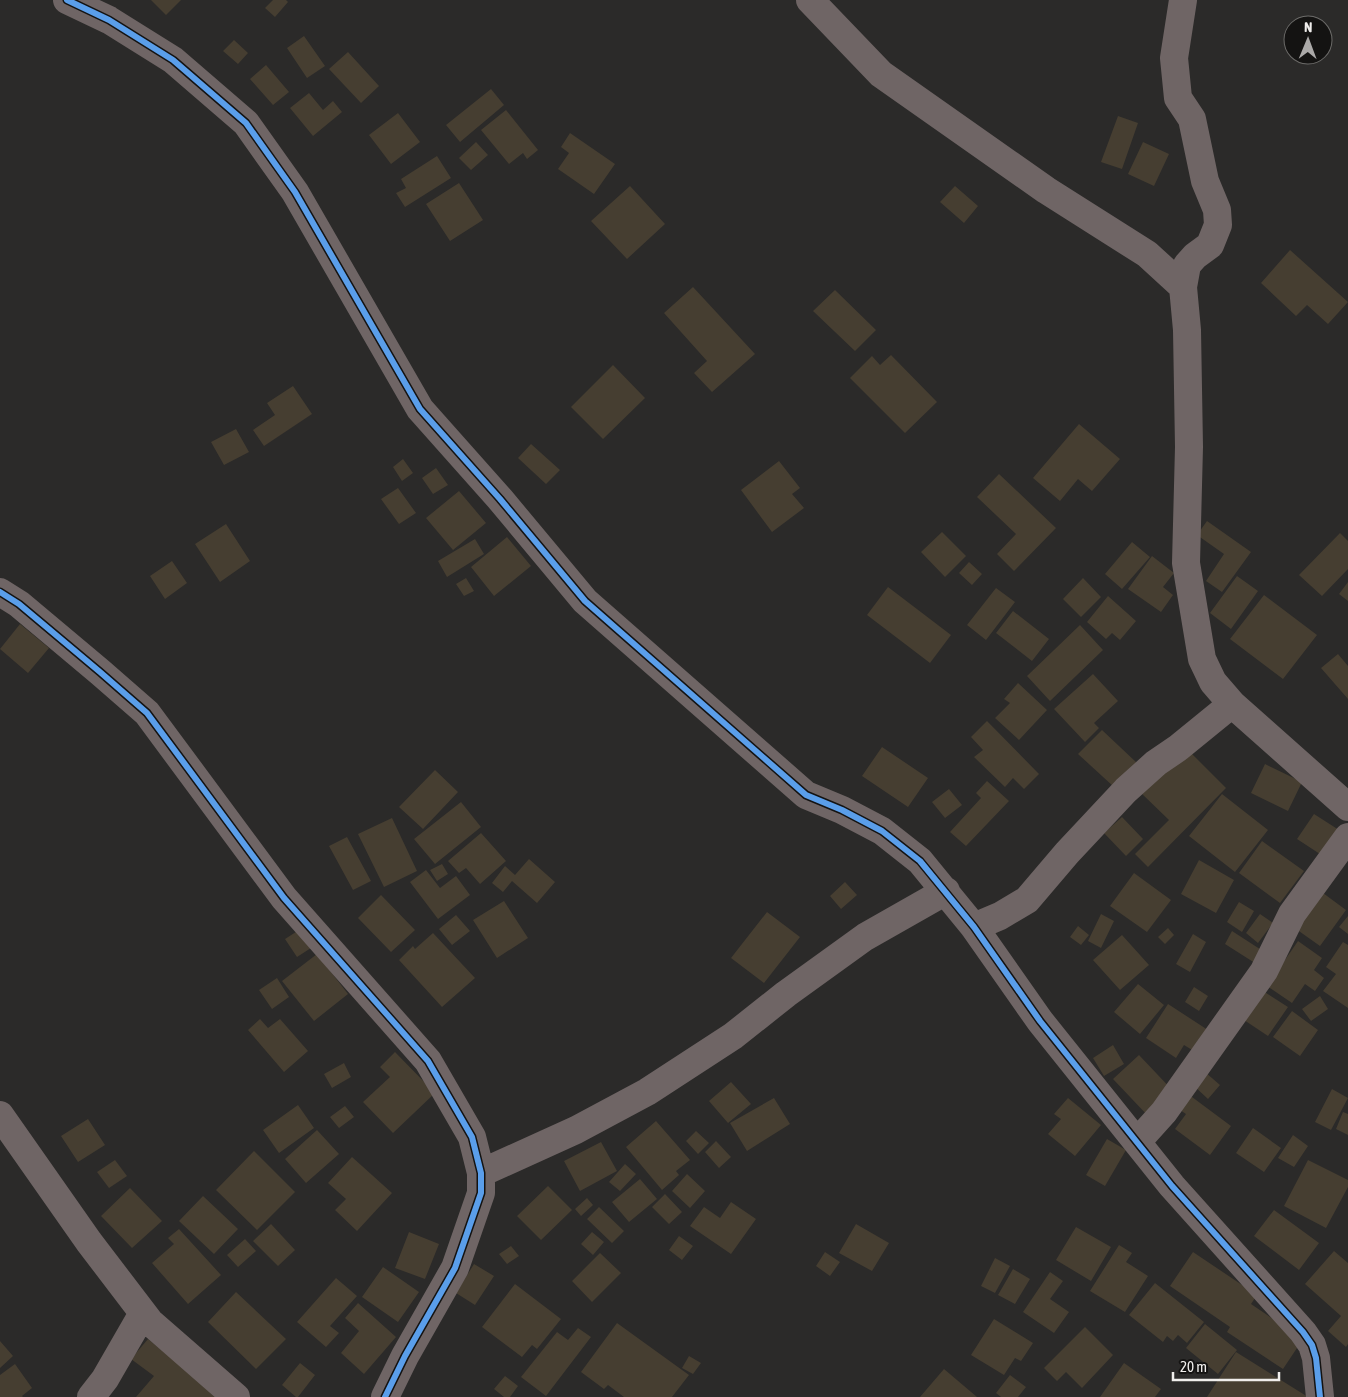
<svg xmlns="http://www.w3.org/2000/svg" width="1348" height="1397" font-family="'Asap Condensed',sans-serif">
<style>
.building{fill:#463e31}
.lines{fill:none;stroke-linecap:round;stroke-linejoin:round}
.street{stroke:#6f6565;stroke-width:28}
.cycleway-casing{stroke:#141312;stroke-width:9}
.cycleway{stroke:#5a9eea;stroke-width:6}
</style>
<rect width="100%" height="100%" fill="#2b2a29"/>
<path class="building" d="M151,0H181L166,15Z
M273,0H286L288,2L275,17L265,8Z
M304,36L325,66L307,78L287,48Z
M234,40L248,53L238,64L223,51Z
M348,52L379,86L361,103L329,69Z
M266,65L289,92L273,105L250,79Z
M491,89L504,105L460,142L446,125Z
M309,93L323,110L333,101L342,112L313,136L290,108Z
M506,110L538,150L527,159L523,153L509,164L481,130Z
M398,113L420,142L391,164L369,135Z
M1118,116L1138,123L1122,169L1101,162Z
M570,133L615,164L594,194L558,169L569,153L561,147Z
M476,142L488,155L471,170L459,158Z
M1143,142L1169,154L1154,186L1128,174Z
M437,156L451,178L405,207L396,193L406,188L401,179Z
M459,183L483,220L450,241L426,204Z
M630,186L665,224L627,259L591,221Z
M955,186L978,206L964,223L940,202Z
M1290,250L1348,302L1328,324L1307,305L1296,316L1261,283Z
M693,287L755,354L712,392L694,373L707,361L664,313Z
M835,290L876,330L855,351L813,311Z
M891,355L937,402L905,433L850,378L872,356L880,365Z
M613,365L645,398L603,439L571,407Z
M293,386L312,414L264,446L253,430L275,415L267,403Z
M1079,424L1120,459L1092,491L1078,479L1060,501L1033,478Z
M236,429L249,452L224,465L211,442Z
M531,444L560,470L546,484L518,458Z
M403,459L413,473L402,481L393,467Z
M779,461L800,488L792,494L804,508L772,532L741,490Z
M436,468L448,485L433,494L422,478Z
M999,474L1056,528L1014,571L997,554L1016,534L977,497Z
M398,488L416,513L399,524L381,499Z
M459,491L486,523L453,550L426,518Z
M1207,521L1251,552L1222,592L1206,581L1224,554L1197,535Z
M226,524L250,561L220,582L195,544Z
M942,532L966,556L945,577L921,552Z
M1340,533L1348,541V569L1322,596L1299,575Z
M507,537L531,566L494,596L471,567Z
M475,539L484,554L447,577L438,561Z
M1132,542L1150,557L1122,589L1105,574Z
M1152,556L1174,573L1163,587L1173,595L1161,612L1128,589Z
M172,561L187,583L165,599L150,576Z
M969,562L982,574L972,585L959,573Z
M1237,576L1258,591L1231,629L1210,613Z
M466,578L474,591L464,596L456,584Z
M1083,578L1101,597L1081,617L1063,599Z
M1348,582V601L1339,594Z
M888,587L951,635L930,663L867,615Z
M996,588L1015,602L986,640L967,625Z
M1264,595L1317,635L1283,679L1230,639Z
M1108,596L1136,621L1120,640L1112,633L1106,639L1087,622Z
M1013,611L1049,639L1032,661L996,633Z
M20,624L49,648L28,673L0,649Z
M1080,625L1103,650L1050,701L1027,676Z
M1338,654L1348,666V699L1321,668Z
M1093,674L1118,701L1094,723L1099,728L1085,742L1054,709Z
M1018,683L1047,710L1019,740L995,718L1010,703L1004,699Z
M987,721L1039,774L1024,789L1013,778L1005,787L974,757L983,750L971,737Z
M1102,730L1137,763L1114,787L1078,754Z
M882,747L928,778L908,807L862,776Z
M1185,747L1226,788L1148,867L1135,854L1169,820L1140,792Z
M1265,764L1302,782L1288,811L1251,793Z
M435,770L458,792L423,829L399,807Z
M987,781L1009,801L966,846L950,832L981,798L976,793Z
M949,789L962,805L945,818L932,802Z
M1222,794L1268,830L1235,872L1189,836Z
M461,802L481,827L435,864L414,839Z
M1314,814L1339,830L1323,856L1297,839Z
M1122,817L1143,839L1126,856L1104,833Z
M392,818L417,871L384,887L358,834Z
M481,833L506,861L480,884L466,868L459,873L448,861Z
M347,837L371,881L353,890L329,846Z
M1262,841L1304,871L1280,903L1239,873Z
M529,859L555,882L537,903L512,881L503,892L492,883L505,866L515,875Z
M1199,860L1234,880L1216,913L1181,894Z
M442,864L448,874L437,881L430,870Z
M426,870L440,888L456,876L470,895L438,919L410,882Z
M1134,873L1171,900L1147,932L1110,906Z
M845,882L857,895L841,909L830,896Z
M1323,893L1346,910L1320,946L1296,929Z
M381,895L415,930L391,952L358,918Z
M504,901L528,938L497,958L473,920Z
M1239,902L1254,911L1242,932L1227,922Z
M767,912L800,937L764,983L731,958Z
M1101,914L1114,921L1101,948L1088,941Z
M1260,914L1273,923L1258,943L1246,933Z
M456,915L470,931L452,945L439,929Z
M1348,916V934L1339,927Z
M1078,926L1089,935L1081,945L1070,937Z
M1168,928L1174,935L1165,944L1158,937Z
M299,930L311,948L297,957L285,939Z
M1232,931L1266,953L1258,965L1225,944Z
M433,933L475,978L442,1007L399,960L413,946L415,949Z
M1193,934L1206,942L1190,972L1176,964Z
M1122,935L1149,965L1120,990L1093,960Z
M1298,941L1322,958L1314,970L1324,978L1315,991L1305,984L1292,1003L1267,986Z
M1343,942L1348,945V1008L1323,991L1336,974L1326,967Z
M317,954L348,994L314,1021L282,981Z
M277,978L289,997L272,1009L259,990Z
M1138,984L1164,1005L1140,1034L1114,1012Z
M1194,987L1208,996L1199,1011L1185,1002Z
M1263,991L1288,1007L1268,1036L1244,1020Z
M1320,996L1328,1009L1311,1021L1302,1009Z
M1168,1004L1211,1032L1197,1053L1184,1045L1176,1058L1146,1038Z
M1292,1011L1318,1030L1300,1056L1273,1037Z
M260,1019L268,1028L280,1019L308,1051L284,1072L248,1030Z
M1113,1045L1124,1064L1104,1076L1093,1058Z
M395,1052L435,1093L393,1133L363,1102L390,1077L380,1067Z
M1139,1055L1175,1093L1149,1117L1113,1079Z
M344,1063L351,1077L332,1088L324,1074Z
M1205,1072L1220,1085L1208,1099L1193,1085Z
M731,1082L751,1104L728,1123L709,1101Z
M1332,1089L1348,1098L1331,1130L1315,1122Z
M1188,1094L1231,1126L1210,1155L1175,1129L1186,1114L1177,1108Z
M774,1098L790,1124L747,1151L730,1123Z
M1068,1098L1101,1125L1075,1156L1048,1134L1061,1119L1054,1114Z
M298,1105L314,1128L279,1153L263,1130Z
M345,1106L354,1117L339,1128L330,1117Z
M1343,1112L1348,1114V1135L1336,1129Z
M88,1119L105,1145L78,1162L61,1136Z
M656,1121L690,1160L676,1171L679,1175L662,1190L626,1147Z
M1253,1128L1281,1148L1264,1172L1236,1153Z
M317,1130L339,1154L306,1183L285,1159Z
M696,1131L709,1143L698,1154L686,1141Z
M1293,1135L1308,1146L1294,1167L1278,1158Z
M1107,1139L1126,1150L1105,1186L1086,1175Z
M716,1141L731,1157L719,1168L705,1152Z
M601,1142L617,1171L580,1191L564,1161Z
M254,1151L295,1192L257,1230L216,1190Z
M352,1157L392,1193L357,1231L335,1210L346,1199L328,1183Z
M115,1160L127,1176L109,1188L97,1172Z
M1308,1160L1348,1180V1187L1326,1228L1284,1206Z
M625,1164L636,1174L620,1191L609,1182Z
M687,1174L705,1191L690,1208L672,1191Z
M640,1179L657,1199L629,1222L612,1202Z
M548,1186L572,1210L541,1240L517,1216Z
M130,1188L162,1221L132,1248L101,1216Z
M665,1194L682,1212L669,1224L652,1207Z
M203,1196L238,1229L214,1254L179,1221Z
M587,1198L593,1205L581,1216L575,1209Z
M731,1202L756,1219L731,1254L690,1226L704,1207L720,1218Z
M599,1207L624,1231L612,1243L587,1219Z
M1274,1210L1319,1243L1299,1270L1254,1236Z
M271,1224L295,1250L278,1266L253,1241Z
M856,1224L889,1243L872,1271L839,1253Z
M1076,1227L1111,1247L1091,1281L1056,1260Z
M179,1229L221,1275L188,1304L152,1263L174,1244L168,1238Z
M409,1232L439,1244L425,1279L395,1268Z
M592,1232L604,1242L593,1255L581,1244Z
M679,1236L693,1246L682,1260L669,1250Z
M245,1239L256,1251L238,1267L227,1255Z
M1119,1245L1132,1253L1126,1262L1148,1276L1125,1312L1090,1291Z
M511,1246L519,1256L507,1264L499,1254Z
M1334,1251L1348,1263V1344L1346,1347L1328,1331L1341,1316L1305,1284Z
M825,1252L840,1262L830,1276L816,1266Z
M1193,1252L1257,1295L1251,1304L1303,1339L1283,1369L1227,1332L1230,1327L1170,1286Z
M600,1253L621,1273L592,1302L572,1281Z
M995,1258L1010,1266L995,1293L981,1286Z
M474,1264L494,1276L475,1305L456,1293Z
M383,1267L419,1292L398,1322L362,1297Z
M1013,1269L1030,1279L1015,1304L998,1295Z
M1050,1272L1063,1281L1050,1299L1069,1312L1054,1333L1023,1312Z
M336,1278L357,1296L330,1326L339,1333L326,1347L297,1322Z
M1155,1283L1204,1322L1187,1343L1178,1335L1173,1341L1167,1336L1163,1342L1129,1315Z
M515,1284L561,1319L537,1349L532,1345L522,1357L482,1327Z
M236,1292L286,1339L256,1369L208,1322Z
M358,1303L396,1337L364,1374L341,1353L359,1331L345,1318Z
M994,1319L1033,1343L1021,1361L1015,1358L1004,1375L971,1355Z
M617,1323L689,1375L672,1397H624L608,1385L604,1389L581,1372Z
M1205,1324L1237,1350L1218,1374L1186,1348Z
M1085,1327L1113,1355L1082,1388L1066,1372L1057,1381L1044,1368Z
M578,1328L591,1337L546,1396L521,1377L557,1332L568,1340Z
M148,1339L216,1395L215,1397H136L154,1376L131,1359Z
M0,1341L13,1356L0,1368Z
M1236,1352L1308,1397H1207Z
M689,1356L701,1363L693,1374L682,1368Z
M300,1363L315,1375L298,1397H296L282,1385Z
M1124,1363L1161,1389L1155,1397H1100Z
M15,1364L32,1388L22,1396L23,1397H0V1375Z
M944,1369L977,1397H920Z
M1010,1375L1026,1387L1018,1397H1001L996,1393Z
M505,1376L518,1386L510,1397H504L494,1389Z"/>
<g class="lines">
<path class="street" d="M67,0L109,20L173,60L246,123L295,192L420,409L500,499L585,601L806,795L842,810L882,831L920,861L974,927L1040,1021L1172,1186L1303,1332L1312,1345L1316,1358L1320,1397
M810,0L881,74L1046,190L1147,254L1183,287
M1183,0L1174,58L1178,98L1192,119L1205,181L1217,210L1218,225L1210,245L1195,256L1187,265L1183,287L1187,330L1189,447L1186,563L1202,659L1213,682L1232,704L1348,807
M0,592L19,604L100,672L147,713L284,898L428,1061L472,1137L481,1173V1193L455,1268L405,1356L385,1397
M974,927L1000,916L1027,900L1067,853L1126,790L1156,763L1178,748L1232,704
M0,1115L89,1242L150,1322L236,1397
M1137,1142L1164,1112L1264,971L1292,914L1348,837
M481,1173L576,1130L647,1092L733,1036L786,994L865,937L946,891
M91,1397L105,1379L143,1313"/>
<defs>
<path id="cycleway" d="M67,0L109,20L173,60L246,123L295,192L420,409L500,499L585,601L806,795L842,810L882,831L920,861L974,927L1040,1021L1172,1186L1303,1332L1312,1345L1316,1358L1320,1397
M0,592L19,604L100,672L147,713L284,898L428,1061L472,1137L481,1173V1193L455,1268L405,1356L385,1397"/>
</defs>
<use href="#cycleway" class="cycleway-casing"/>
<use href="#cycleway" class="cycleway"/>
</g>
<g transform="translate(1308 40) rotate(1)"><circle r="24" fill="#141312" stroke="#6c6b69"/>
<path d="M0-4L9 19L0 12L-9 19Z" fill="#aba9a8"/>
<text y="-8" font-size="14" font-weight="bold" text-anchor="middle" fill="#f0eeec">N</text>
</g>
<path d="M1173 1372v8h106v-8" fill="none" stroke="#f0eeec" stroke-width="2.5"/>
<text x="1180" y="1372" font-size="15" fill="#f0eeec" stroke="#141312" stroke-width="4" paint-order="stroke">20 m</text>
</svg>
